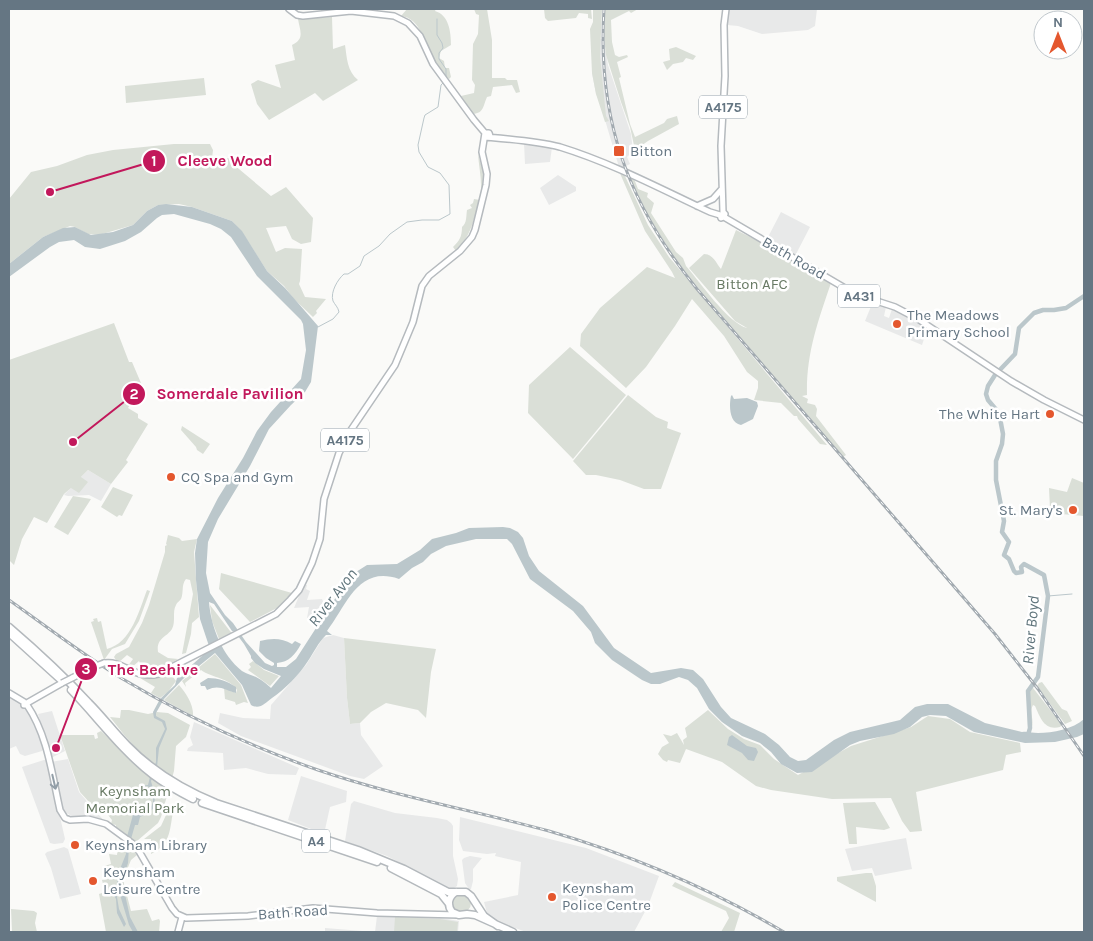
<svg xmlns="http://www.w3.org/2000/svg" width="1093" height="941" font-family="Karla,sans-serif">
<style>
.built{fill:#e8e9e9}
.green{fill:#dadfd7}
.water{fill:#bbc7cb;fill-rule:evenodd}
.lines{fill:none;stroke-linecap:round;stroke-linejoin:round}
.stream{stroke:#bbc7cb;stroke-width:1}
.river{stroke:#bbc7cb;stroke-width:4.5}
.major-casing{stroke:#b5babe;stroke-width:8}
.highway-casing{stroke:#b4b9bd;stroke-width:9}
.major{stroke:#fff;stroke-width:5}
.highway{stroke:#fff;stroke-width:6}
.rail-casing{stroke:#a2aab0;stroke-width:3}
.rail{stroke:#fff;stroke-width:1;stroke-dasharray:4;stroke-linecap:butt}
.major-bridge-casing{stroke:#b5babe;stroke-width:8;stroke-linecap:butt}
.major-bridge{stroke:#fff;stroke-width:5}
.oneway{stroke:#939fa8}
.poi-dot{fill:#e4572e;stroke:#fff;stroke-width:2}
.labels{text-anchor:middle;stroke-width:5;stroke-linejoin:round;paint-order:stroke}
.shield{fill:#fff;stroke:#939fa8;stroke-width:1}
.shield-label{font-size:14px;font-weight:bold;fill:#657683}
.poi-label{font-size:15px;fill:#657683;stroke:#fff;text-anchor:start}
.street-label{font-size:15px;fill:#657683;stroke:#fff}
.park-label{font-size:15px;fill:#687a64;stroke:#fff}
.water-label{font-size:16px;font-style:italic;fill:#60757c;stroke:#fff}
.leader{fill:none;stroke:#c2185b;stroke-width:2}
.callout-dot{fill:#c2185b;stroke:#fff;stroke-width:2}
.mark-label{font-size:15px;text-anchor:middle;font-weight:bold;fill:#fff}
.callout-label{font-size:16px;text-anchor:middle;font-weight:bold;fill:#c2185b;stroke:#fff;stroke-width:5;stroke-linejoin:round;paint-order:stroke}
</style>
<rect width="100%" height="100%" fill="#fafaf8"/>
<path class="built" d="M729,9H817L815,26L808,30L762,34L738,26L727,25Z
M592,39H604L608,65L631,134L633,151L627,157L630,164L622,168L619,167L599,100L596,94L592,73Z
M524,143L552,147L550,162L525,164Z
M558,175L576,187V191L549,205L540,188Z
M781,212L810,227L795,256L766,241Z
M872,304L886,307L884,316L889,318L892,309L928,327L922,345L865,321Z
M88,470L111,484L101,501L89,495L68,496L64,495Z
M304,584L307,585L306,589L310,591L307,600L322,599L326,608L319,616L315,613L310,619L307,618L309,607L294,608Z
M333,635L344,638L347,698L350,724L360,723L361,735L383,766L364,779L350,776L241,736L218,723L220,713L243,718L270,719L271,705L306,665L323,638Z
M9,695L18,701L33,719L44,748L42,751L25,756L20,754L16,746L9,749Z
M52,711L65,751L51,758L38,714Z
M194,722L299,768L296,775L268,774L246,768L224,770L223,753L187,751L188,748L193,745L190,737Z
M47,759L65,839L63,843L54,844L50,843L22,767Z
M68,759L79,792L105,822L90,816L75,818L63,811L51,762Z
M301,776L347,791L346,802L330,807L324,834L288,820Z
M354,801L395,813L437,818L447,820L451,823L453,826V856L458,879L457,886L454,888H448L387,856L345,841L351,804Z
M460,817L586,848L659,876L648,906L634,932H526L494,920L487,913L484,902L518,895L521,862L495,856L496,853L487,854L463,851L459,840Z
M906,838L912,869L875,876L872,868L852,871L845,849Z
M64,847L68,849L81,894L60,899L51,868L45,854L47,852Z
M470,856L482,858L473,869V881L471,889H469L465,883L462,860L464,858Z
M377,916L441,918L459,921L458,932H325V928L375,932Z"/>
<path class="green" d="M407,9H436L435,11C449,15 451,32 451,45L441,51L439,58L444,61L445,68H449L451,77L449,79C443,73 437,67 433,60C425,45 421,18 401,16Z
M474,9H487L492,40V78H505L507,80H517L520,92L516,93L512,85L493,87L491,96L487,97C483,106 484,113 473,114L461,96L474,93L475,85L472,80L473,44L478,34L479,15L476,14Z
M544,9H591L592,19L588,18V14L579,13L576,18L548,21L545,18Z
M593,9H602L600,56L606,116L609,121L605,122L596,94L592,73L590,29L593,22Z
M605,9H638L631,13L629,11L611,20L612,42L615,55L619,57L627,55L628,57L617,62L621,77L619,78L630,124L635,137L664,123L667,119L677,116L679,124L648,141L635,150L630,127L621,102L606,55L604,37Z
M332,17L333,49L345,45C347,58 347,71 358,80L323,101L315,93L269,120L257,104L251,84L258,80L281,88L275,65L295,60L292,45C305,39 300,31 298,19Z
M676,47L696,56L693,60L686,58L683,62L673,64L667,70L663,62L670,60L669,49Z
M204,78L206,95L126,103L125,86Z
M174,144H210L213,150L212,158L221,161L224,158H231L233,164L271,196L286,187L313,218L311,242L301,244L292,239L286,226L266,228L276,252L285,248L302,249L300,281L299,284L305,297L326,299L316,311L317,313L313,317L294,299L284,286L267,271L242,232L232,221L192,207L179,204L158,205L147,211L133,225L99,235L88,234L75,227L70,226L43,237L9,264V199L31,172L57,166L87,155L113,150Z
M478,154L484,175L481,204H478C474,221 469,239 456,251L453,247C459,241 462,237 462,227C467,223 466,216 467,210L472,208L470,205L473,203L474,199L480,200C483,183 479,169 478,154Z
M619,171L623,172L648,225L669,257L827,445L820,444L798,419L797,416H794L781,403L754,400L758,388V381L747,372L724,336L692,299L675,326L646,367L626,388L580,346L581,334L600,308L647,267L675,278L672,272L645,231Z
M628,174L633,176L638,189L648,193L647,197L654,203L651,213L676,252L683,258L686,266C700,282 728,323 747,328L735,321L689,268L704,254C713,254 716,263 721,269L736,230L779,251L831,283C818,321 806,354 807,395L802,396L808,399L807,403L815,405L817,409L816,416L846,455L843,457L680,267L647,214Z
M114,323L129,362H132L144,390L136,394L128,408L138,414V418L148,424L126,460L128,462L111,484L88,470L81,477L88,482L79,493L71,488L64,494L47,523L34,517L22,539L14,565L9,560V360Z
M570,347L626,395L573,459L528,413L529,385Z
M628,395L656,417L668,422L667,428L681,433L661,489H644L620,480L596,475H586L573,461Z
M182,426L210,444L203,454L197,450L196,447L181,430Z
M1072,478L1084,483V516L1061,514V510L1050,509L1049,488L1067,492Z
M113,487L133,495L122,516L119,515L117,517L101,507Z
M73,496L91,499L68,535L54,527Z
M168,535L179,538L182,541L197,539L194,552L199,617L192,623L191,634L186,653L182,654L193,594L190,580L186,579C181,585 184,592 181,599C180,601 177,602 176,605C172,612 176,621 172,629C167,637 156,638 158,652L168,658L178,659L156,672L148,673L146,669L142,668L139,661L131,668L128,666L133,659L127,655L118,663L114,657L116,654L129,647L142,623L149,605L165,552V546L167,545L166,544Z
M221,573L292,593L277,608L250,622L219,589Z
M147,590L150,591L139,621L125,644L112,649L104,660L91,622L94,621L93,619L97,618L98,622L101,621L107,649C131,643 139,611 147,590Z
M210,605L230,631L232,633L219,639L212,621Z
M344,638L436,649L431,672L426,718L418,710L386,703L371,712L360,723L350,724L347,698Z
M215,654L241,685L248,703L244,702L236,705L235,702L225,699L224,688L236,693L237,690C230,678 212,678 201,670L185,683L186,687L182,681Z
M253,661L264,670L279,676L270,686L248,670L251,667L249,664Z
M166,671L171,674L176,681L168,692L160,698L151,693L155,687L140,678Z
M1042,682L1062,709L1067,711L1072,721L1065,724L1037,686L1039,683Z
M179,685C186,693 194,705 193,716L164,700Z
M1031,688H1033L1062,725L1060,727C1044,731 1040,717 1035,706L1033,705C1029,712 1035,721 1031,729H1028L1027,695V691Z
M121,710H129L148,714L157,712L168,713L190,725L186,737L176,746L174,771L161,817L158,823L137,841H133L130,846L137,855L131,860L124,877V884L131,911L147,909L152,921L159,919L160,921L159,932H106L99,894L105,892L102,880L107,879L104,866L111,864L109,854L117,855L118,846L121,847L126,834L116,827V825L111,824L112,820L104,810L99,813L80,792L60,735H94L95,739L98,738L97,733L101,731L140,767L146,759L125,736L110,717L120,718Z
M708,710L728,729L744,739L760,745L774,759L798,775L851,746L911,727L928,716L950,719L970,732L1020,743L1021,752L1006,755L1003,770L916,792L922,831L910,832L902,821L891,798L832,799L771,790L756,786L722,762L686,749L680,763L668,760L667,762L663,760L658,754L662,747L669,743L663,734L671,736L677,733L684,745L683,740L687,737L685,728Z
M875,802L890,828L884,830L856,827L857,844H849L843,803Z
M171,804L174,805V808C169,827 173,843 151,854V839H144L161,826Z
M866,873H872L876,886V902L837,881V877Z
M675,882L740,913L734,932H721L729,918L726,911L672,886Z
M451 903a10 10 0 1 1 20 0a10 10 0 1 1-20 0Z
M11,909L34,911L37,913L35,923L37,932H12Z
M395,917L440,919L458,922L457,932H394Z"/>
<path class="water" d="M166,204L192,207L232,221L242,231L267,271L285,288L318,326L311,382L305,392L291,405L269,429L250,466L218,519L208,542L206,573L210,593L225,615L233,623L246,642L265,663L272,666L274,665V663L266,658L259,651L260,641C272,638 282,638 292,644L295,641L301,644C295,655 289,662 277,663V667H286L296,659L338,594L356,572L367,565L397,564L420,550L432,539L456,533L469,528L503,527L510,528L518,532L523,538L529,556L539,571L583,606L614,648L651,673L681,668L693,670L703,679L721,707L731,718L765,734L779,745L790,757L798,761L806,760L834,740L850,732L900,720L915,707L927,704H948L985,723L1022,732C1028,731 1032,733 1038,733C1053,733 1073,729 1084,719V734L1077,737L1055,742L1025,743L974,732L946,716L930,715L922,717L910,727L894,734L860,741L850,745L812,772L797,773L781,764L771,752L760,743L742,736L722,722L709,709L697,688L688,680L679,677L660,684H651L642,680L612,660L595,643L591,632L573,611L530,579L512,544L507,539H476L446,546L431,554L423,562L412,568L399,579C358,565 347,605 327,631L332,635H326C318,643 314,652 308,661C299,675 285,689 272,698C265,703 260,710 251,705L242,685L215,653L183,679L164,699L156,713V716L165,721L167,729L159,748L157,767L151,781L155,796L154,808L148,813L140,817L138,825H135L129,846L128,863L122,881L130,917L138,932H133L129,925L118,888H116V891L119,909L126,924L124,927L117,913L116,899L112,892L113,888L117,885L118,874L126,854L125,844L134,811C143,813 154,809 153,799C152,795 149,790 148,786L142,787L140,797L138,796L141,786L148,785L150,777L156,762V748L165,729L162,722L154,718L153,712L160,699L175,685L177,678L210,649L200,619L196,580L195,553L197,539L218,498L243,458L257,431L271,412L301,379L306,350L303,324L301,320L257,276L231,237L221,229L210,224L174,214L162,215L157,218L141,232L125,241L100,249L85,247L74,240L59,242L50,247L9,277V264L43,237L63,228L75,227L91,235L113,232L133,225L147,211L158,205ZM209,602L214,604L232,631L235,632L244,644L251,656V658L255,663L264,669L281,676L271,688C268,685 262,680 256,677C252,675 247,674 242,671C222,655 211,627 209,602Z
M732,395L734,399L747,398L757,402L758,406L753,419L741,425C729,423 729,405 731,396Z
M208,678C218,678 227,681 236,687V693C225,690 219,684 207,690L205,686H201L200,683Z
M732,735L747,746L756,748L758,752L754,761L748,760L742,753L727,745L729,737Z"/>
<g class="lines">
<path class="stream" d="M437,19V35L442,43L443,48L439,53V59L446,69V78
M318,327L333,319L339,312C338,307 335,305 333,301C330,292 338,279 344,274H348L360,266L364,256L379,246L390,234L407,222L422,220H439L450,214L449,185L440,173L428,167L419,152L418,145L424,118L425,115L438,107L441,85L444,82
M1048,596L1072,594"/>
<path class="river" d="M1028,735L1030,728L1028,691L1038,677L1048,596L1044,575L1024,564L1021,567L1022,572L1016,573L1014,571L1009,559L1004,555L1009,542L1002,532L1004,521L996,480V461L1002,444L1003,434L999,413L988,400L986,394L988,386L995,375L1015,354L1019,328L1034,313L1043,310H1054L1066,308L1084,296"/>
<defs>
<path id="major" d="M289,9L297,15L303,16L351,11L394,16L408,23L420,36L433,64L474,120L485,133H489L490,136
M485,137C508,139 536,141 560,147C612,163 661,189 710,212L720,215L721,218L724,217L855,294L895,307L918,319L1011,381L1044,400L1084,420
M697,206L713,199L721,190
M724,217L725,214L723,212L721,146L725,76L724,25L726,9
M104,663C124,660 134,680 158,674L276,614L290,600L299,590L312,563L320,539L324,499L339,453L351,430L395,365L413,322L422,286L429,276L460,251L472,237L475,230L486,185L487,174L482,152L485,133
M72,678L93,667
M9,693L24,702V705H27C48,736 52,775 60,810L65,818L70,820L88,819L106,824L136,846L172,908L177,914L186,918L248,916L313,908L377,913L459,915
M27,703L62,683
M178,932L182,917"/>
<path id="highway" d="M9,627C37,651 64,676 89,703C102,716 114,732 127,745C153,772 182,789 216,803L358,850L404,869L448,892H466L471,896L484,916L498,926
M9,633L62,681
M71,690C98,718 122,751 153,775C166,785 179,792 193,799
M202,803L377,862
M391,868L441,894L449,904
M456,892C448,897 447,905 452,912L459,915L467,914L475,915L513,932"/>
</defs>
<use href="#major" class="major-casing"/>
<use href="#highway" class="highway-casing"/>
<use href="#major" class="major"/>
<use href="#highway" class="highway"/>
<defs>
<path id="rail" d="M604,9C597,119 628,204 697,289L995,634L1038,689L1084,756
M9,600C46,626 82,654 121,678C183,715 249,746 318,770C394,796 472,810 549,831C631,855 711,889 784,932"/>
</defs>
<use href="#rail" class="rail-casing"/>
<use href="#rail" class="rail"/>
<defs>
<path id="major-bridge" d="M93,667L104,663
M62,683L72,678"/>
</defs>
<use href="#major-bridge" class="major-bridge-casing"/>
<use href="#major-bridge" class="major-bridge"/>
</g>
<defs><path id="oneway-shaft" d="M-6 0H5M1.5-3L5.5 0L1.5 3" fill="none" stroke-width="1.6" stroke-linecap="round" stroke-linejoin="round" transform="scale(1.25)"/></defs>
<use class="oneway" href="#oneway-shaft" transform="translate(54 782) rotate(77)"/>
<g class="poi-dot">
<rect x="613" y="145" width="12" height="12" rx="2.5"/>
<circle cx="897" cy="324" r="5"/>
<circle cx="1050" cy="414" r="5"/>
<circle cx="171" cy="477" r="5"/>
<circle cx="1073" cy="510" r="5"/>
<circle cx="75" cy="845" r="5"/>
<circle cx="93" cy="881" r="5"/>
<circle cx="552" cy="897" r="5"/>
</g>
<g class="labels">
<g class="shield">
<rect x="699" y="95.5" width="48" height="23" rx="4"/>
<rect x="838" y="284.5" width="42" height="23" rx="4"/>
<rect x="321" y="428.5" width="48" height="23" rx="4"/>
<rect x="302" y="829.5" width="28" height="23" rx="4"/>
</g>
<g class="shield-label">
<text x="723" y="112">A4175</text>
<text x="859" y="301">A431</text>
<text x="345" y="445">A4175</text>
<text x="316" y="846">A4</text>
</g>
<g class="poi-label">
<text x="630" y="156">Bitton</text>
<text x="907" y="320">The Meadows<tspan x="907" dy="17">Primary School</tspan></text>
<text x="1040" y="419" text-anchor="end">The White Hart</text>
<text x="181" y="482">CQ Spa and Gym</text>
<text x="1063" y="515" text-anchor="end">St. Mary's</text>
<text x="85" y="850">Keynsham Library</text>
<text x="103" y="877">Keynsham<tspan x="103" dy="17">Leisure Centre</tspan></text>
<text x="562" y="893">Keynsham<tspan x="562" dy="17">Police Centre</tspan></text>
</g>
<g class="street-label">
<text transform="translate(794 258) rotate(30)" y="5">Bath Road</text>
<text transform="translate(293 912) rotate(-4)" y="5">Bath Road</text>
</g>
<g class="park-label">
<text x="752" y="289">Bitton AFC</text>
<text x="135" y="796">Keynsham<tspan x="135" dy="17">Memorial Park</tspan></text>
</g>
<g class="water-label">
<text transform="translate(332 597) rotate(-52)" y="6">River Avon</text>
<text transform="translate(1030 630) rotate(-85)" y="6">River Boyd</text>
</g>
</g>
<path class="leader" d="M50 192L154 161M73 442L134 394M56 748L86 669"/>
<g class="callout-dot">
<circle cx="50" cy="192" r="5"/>
<circle cx="73" cy="442" r="5"/>
<circle cx="56" cy="748" r="5"/>
<circle cx="154" cy="161" r="12"/>
<circle cx="134" cy="394" r="12"/>
<circle cx="86" cy="669" r="12"/>
</g>
<g class="mark-label">
<text x="154" y="166">1</text>
<text x="134" y="399">2</text>
<text x="86" y="674">3</text>
</g>
<g class="callout-label">
<text x="225" y="166">Cleeve Wood</text>
<text x="230" y="399">Somerdale Pavilion</text>
<text x="153" y="675">The Beehive</text>
</g>
<rect width="1093" height="941" fill="none" stroke="#657683" stroke-width="20"/>
<g transform="translate(1058 35)"><circle r="24" fill="#ffffff" stroke="#c1c8cd"/>
<path d="M0-4L9 19L0 12L-9 19Z" fill="#e4572e"/>
<text y="-8" font-size="14" font-weight="bold" text-anchor="middle" fill="#657683">N</text>
</g>
</svg>
